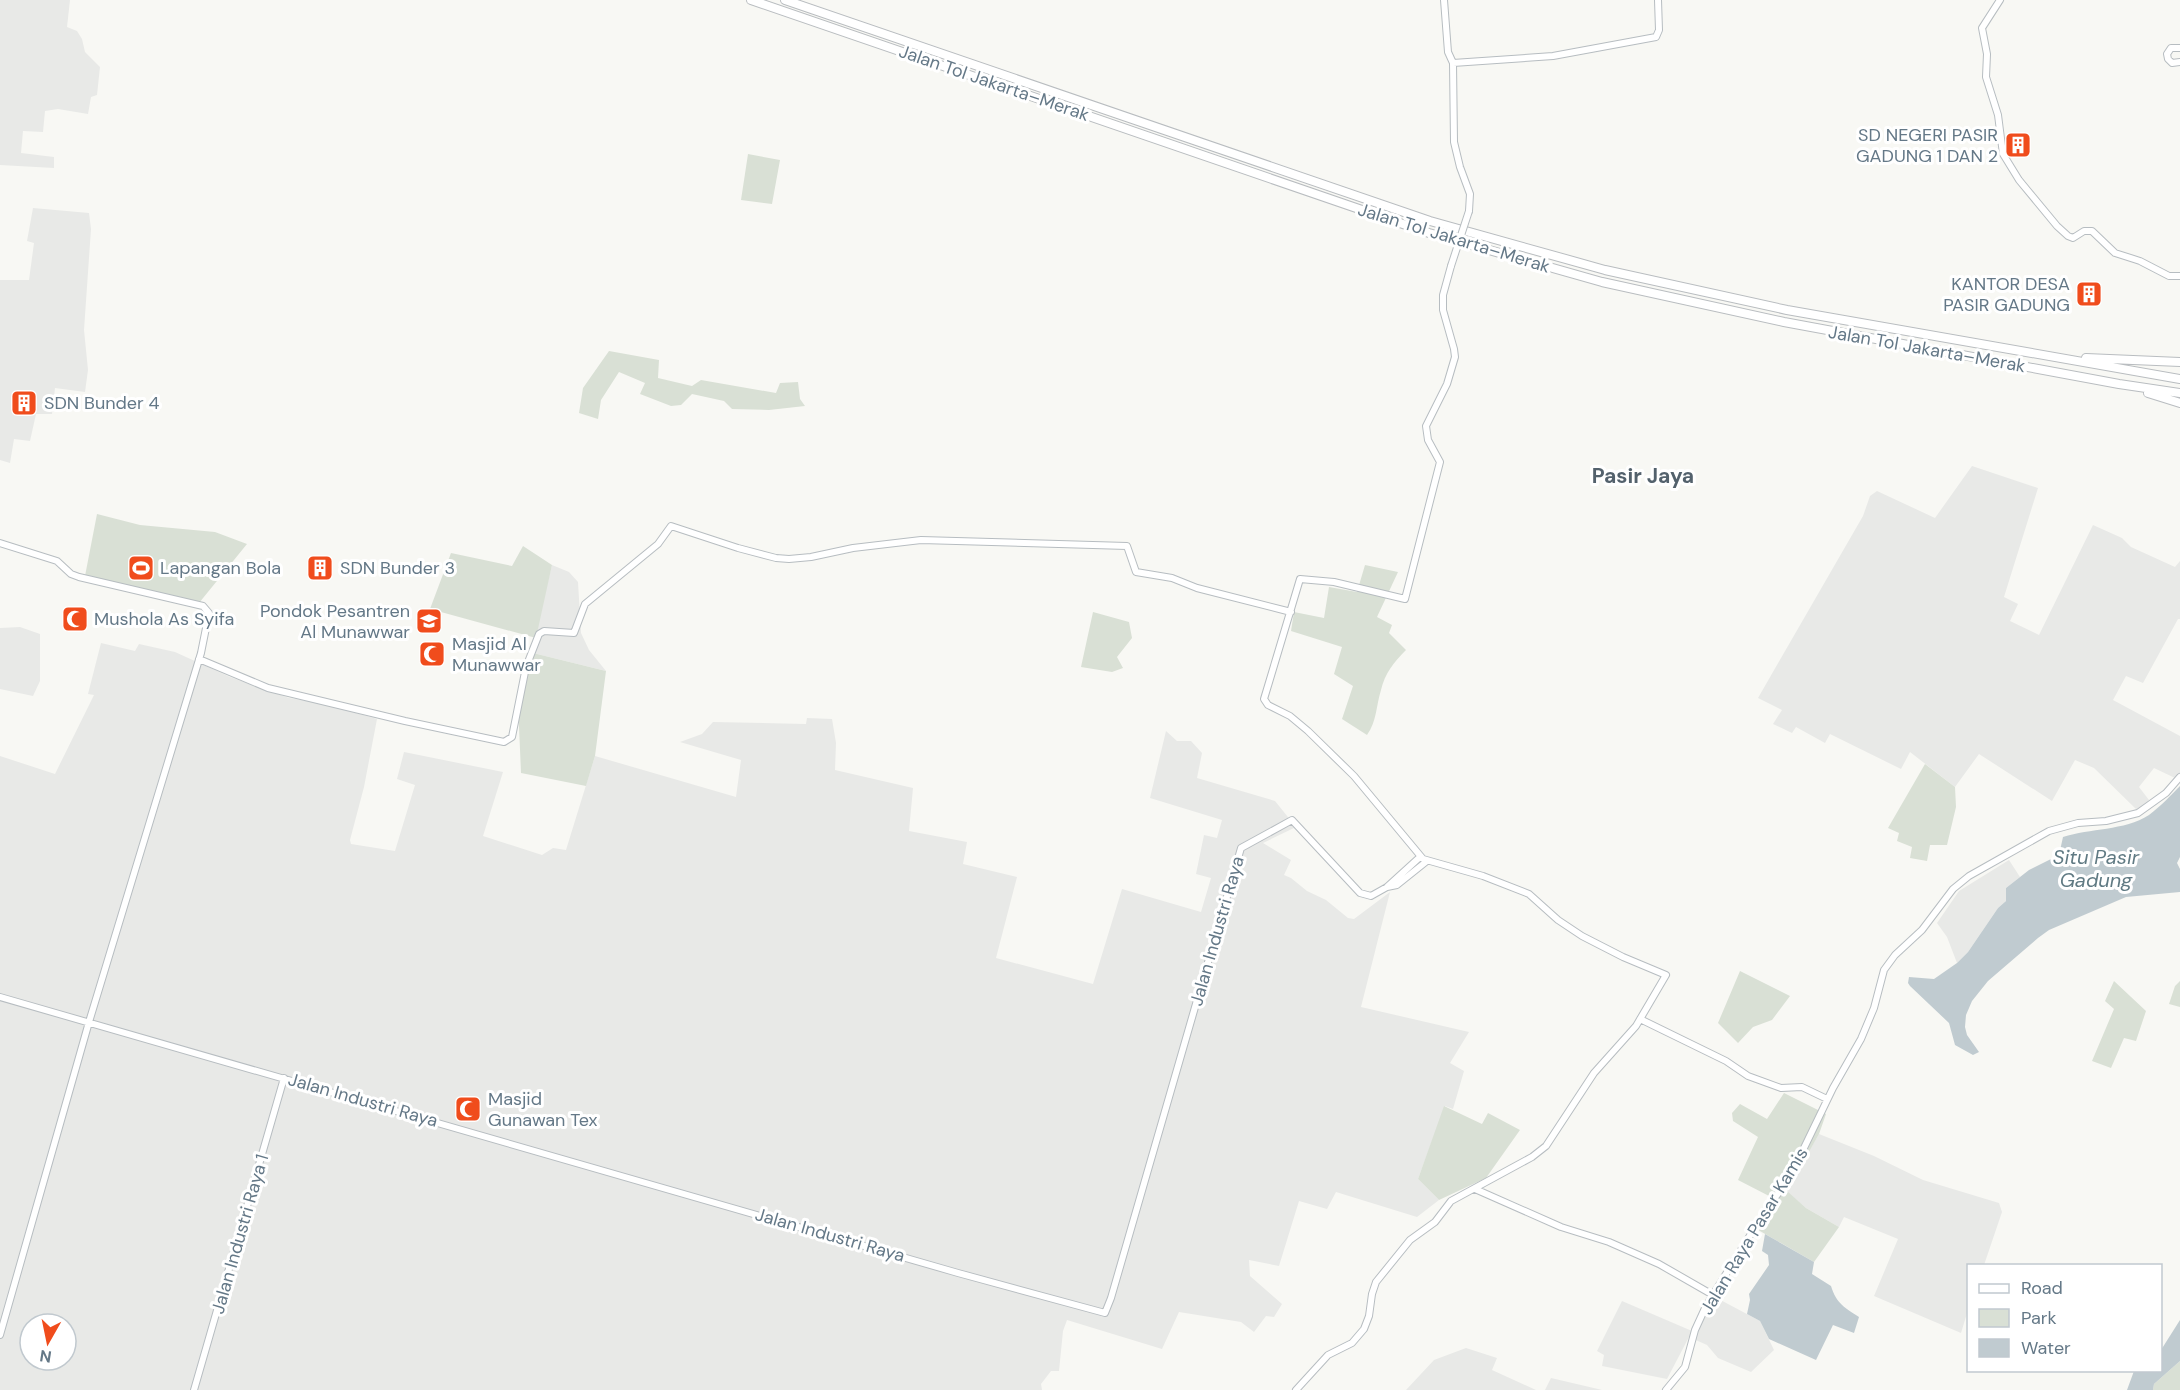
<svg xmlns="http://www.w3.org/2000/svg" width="2180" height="1390" font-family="'DM Sans',sans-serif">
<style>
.built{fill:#e8e9e7;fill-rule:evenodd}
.green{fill:#d9e0d5}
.water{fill:#c0cbd0}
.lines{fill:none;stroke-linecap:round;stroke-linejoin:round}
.secondary-casing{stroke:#b7bdc1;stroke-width:8}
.highway-casing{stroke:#b9bdc0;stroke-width:10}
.secondary{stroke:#fff;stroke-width:6}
.highway{stroke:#fff;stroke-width:8}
.secondary-bridge-casing{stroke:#b7bdc1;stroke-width:8;stroke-linecap:butt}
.secondary-bridge{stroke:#fff;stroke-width:6}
.labels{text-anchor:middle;stroke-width:6;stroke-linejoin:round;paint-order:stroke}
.street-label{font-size:18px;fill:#647887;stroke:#fff}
.poi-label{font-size:18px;fill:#647887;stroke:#fff;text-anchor:start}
.water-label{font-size:20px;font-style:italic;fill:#607a83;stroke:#fff}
.quarter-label{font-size:21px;font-weight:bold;fill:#53616c;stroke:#fff}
</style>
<rect width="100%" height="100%" fill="#f8f8f4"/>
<path class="built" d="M0,0H70L67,27L77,31L82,39L85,52L100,67L97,95L91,97L88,114L58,109L45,111L43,132L23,131L21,153L54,157V168L0,165Z
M33,208L89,213L91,229L84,330L88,370L85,392L55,388L52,414H36L30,441L14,439L10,463L0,460V280H29L34,243L27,241Z
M1972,466L2038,488L2004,597L2018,604L2010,621L2039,635L2093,525L2122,538L2131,547L2175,567L2180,561V619H2178L2143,683L2126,676L2113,700L2180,736V773L2175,778L2154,768L2139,787L2149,800L2137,810L2094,768L2075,760L2052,801L1979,754L1955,787L1910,752L1901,769L1830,734L1825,743L1796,727L1792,733L1773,724L1782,710L1758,698L1863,516L1870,496L1877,491L1935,518Z
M552,565L569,572L578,582L581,633L589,650L606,671L533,653L536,629Z
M20,627L40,634V681L33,696L0,689V628Z
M101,643L135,651L139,644L175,652L230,677L289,698L325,704L377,719L364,787L350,840L351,844L395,851L415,785L397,779L404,752L503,772L483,836L542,855L553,848L566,850L595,756L736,797L741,760L680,742L702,734L713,722L806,724L807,718L832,719L836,743L835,770L913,788L909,831L967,842L963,864L1017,877L996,958L1093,984L1122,889L1201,912L1211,878L1196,874L1204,835L1217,838L1222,820L1150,798L1166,731L1177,741H1191L1202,753L1197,778L1275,801L1296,827L1263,843L1291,860L1284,875L1291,878L1307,891L1326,900L1348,918L1354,919L1390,892L1361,1007L1469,1032L1450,1063L1464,1071L1453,1109L1445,1106L1418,1179L1439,1200L1417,1217L1336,1192L1327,1209L1299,1201L1279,1266L1249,1260L1250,1276L1282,1304L1274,1317L1266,1316L1254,1332L1241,1322L1179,1312L1162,1349L1067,1320L1063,1331L1059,1371H1051L1041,1384L1042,1390H0V756L55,774L94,695L88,694ZM30,1324H66V1360H30Z
M2009,860L2020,877L2006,888V901L1998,908L1968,952L1957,963L1947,937L1937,923L1959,891Z
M1819,1134L1874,1156L1923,1180L1999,1203L2002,1212L1984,1265L1968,1266V1310L1961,1333L1874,1296L1898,1239L1844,1217L1839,1227L1806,1208L1786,1191Z
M1713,1296L1760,1321L1774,1350L1751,1372L1718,1358L1707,1345L1689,1337L1667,1379L1602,1366L1604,1355L1597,1351L1622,1301L1692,1331Z
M1466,1348L1497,1358L1492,1370L1536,1390H1406L1434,1360Z
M1551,1378L1598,1389L1602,1390H1545Z"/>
<path class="green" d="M748,154L780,160L772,204L741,200Z
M609,351L659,360L658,378L692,386L701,380L776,393L780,383L798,382L800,399L805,406L769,410L732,409L724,401L692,394L681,405L671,406L640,394L645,383L619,372L601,400L598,419L579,413L583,388Z
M97,514L140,525L215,532L247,544L199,603L85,576Z
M523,546L552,565L536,638L430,609L451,553L512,566Z
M1365,565L1398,572L1377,617L1392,625L1389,633L1406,650C1394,662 1385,673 1381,690C1376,706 1377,721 1367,735L1342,719L1353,686L1334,674L1342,647L1291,631L1294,612L1324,618L1329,587L1357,592Z
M1093,612L1129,622L1132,638L1117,657L1123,668L1112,672L1081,667Z
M533,653L606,671L595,756L586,786L521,773L518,703Z
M1925,764L1955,787L1956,807L1947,845H1930L1927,861L1910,858L1912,847L1897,841L1899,833L1888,828Z
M1740,971L1790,996L1772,1020L1753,1027L1738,1043L1718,1023Z
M2114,981L2146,1011L2136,1041L2124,1038L2111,1068L2092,1061L2114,1009L2105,1001Z
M2180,981V1007L2169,1004L2175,986Z
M1784,1093L1826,1114L1819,1134L1787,1191L1806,1208L1839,1227L1814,1262L1753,1227L1771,1197L1738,1180L1758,1137L1733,1121L1732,1113L1740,1104L1767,1119Z
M1444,1106L1482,1124L1488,1113L1520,1130L1486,1178L1439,1200L1418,1179Z
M2180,1361V1390H2153L2154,1384Z"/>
<path class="water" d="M2180,786V857L2177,863L2180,869V892L2126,897L2049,930L2038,938L1988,981L1972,1001L1966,1015L1965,1027L1967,1035L1979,1052L1973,1055L1955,1045L1949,1023L1910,986L1908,983L1909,977L1934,979L1957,963L1968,952L1998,908L2006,901V888L2029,870L2059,855L2063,837C2090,828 2124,831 2149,815C2160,807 2171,795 2180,786Z
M1765,1234L1814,1262L1812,1274L1831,1286C1836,1303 1845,1308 1859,1317L1854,1333L1833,1325L1816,1360L1769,1339L1760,1321L1747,1314L1750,1300L1749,1294L1769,1265L1768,1255L1762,1251Z
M2180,1320V1361L2154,1384L2153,1390H2127L2134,1371L2160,1370L2161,1350Z"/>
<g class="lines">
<defs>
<path id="secondary" d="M1444,0L1448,52L1453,63L1454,142L1460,167L1470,194L1469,211
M2000,0L1982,28L1987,54L1986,77L1998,115L2003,154L2019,180L2057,226L2068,236L2073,238L2084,231H2092L2115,253L2140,261L2169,276H2180
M2180,48H2171L2167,54L2168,59L2172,63L2180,62
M1453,63L1553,56L1656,37L1659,30L1658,0
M0,543L57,561L71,574L79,577L203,606L209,613L201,653L89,1022L0,1335
M199,659L268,688L405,721L504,742L512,737L526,667L539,634L544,631L574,633L585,604L658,544L671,526L738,548L776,558L789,559L811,557L853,548L921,540L1127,546L1136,572L1172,578L1197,588L1291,612
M1387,887L1397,885L1427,861
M0,997L958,1273L1105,1313L1111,1298L1241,848L1292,820L1360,893L1371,896L1387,887L1420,857
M1640,1019L1726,1061L1748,1076L1781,1088L1802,1087L1827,1099
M1475,1189L1561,1227L1609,1242L1659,1264L1713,1295
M194,1390L284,1078
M1296,1390L1328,1355L1352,1343L1364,1329L1369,1316L1372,1294L1376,1282L1410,1240L1435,1222L1451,1201L1532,1157L1546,1146L1594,1073L1636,1026L1666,975L1623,957L1582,936L1558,920L1529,894L1483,876L1423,859L1354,776L1308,731L1290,716L1268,705L1264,699L1300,579L1334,582L1405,599L1440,462L1428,440L1426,426L1447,384L1455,357L1454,349L1443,310V295L1451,266
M1666,1390L1685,1367L1695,1330L1706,1306L1769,1205L1788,1181L1833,1088L1861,1039L1874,1008L1884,970L1895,955L1922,930L1953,889L1969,876L2049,831L2078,823L2106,821L2138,813L2166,793L2180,777"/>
<path id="highway" d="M751,0L1429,233L1602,282L1784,322L2119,384L2180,393
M785,0L1430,221L1605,270L1787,310L2180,379
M2086,358L2180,362
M2148,393L2180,403"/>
</defs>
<use href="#secondary" class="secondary-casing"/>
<use href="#highway" class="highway-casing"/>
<use href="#secondary" class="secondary"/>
<use href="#highway" class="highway"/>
<defs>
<path id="secondary-bridge" d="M1451,266L1469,211"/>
</defs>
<use href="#secondary-bridge" class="secondary-bridge-casing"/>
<use href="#secondary-bridge" class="secondary-bridge"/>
</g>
<defs>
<symbol id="building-square" viewBox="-11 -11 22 22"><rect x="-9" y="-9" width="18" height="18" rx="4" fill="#f04c1c" stroke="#fff"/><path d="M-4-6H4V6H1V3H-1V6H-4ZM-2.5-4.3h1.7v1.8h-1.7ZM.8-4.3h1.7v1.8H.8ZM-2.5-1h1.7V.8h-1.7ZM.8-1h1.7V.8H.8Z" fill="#fff"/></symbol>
<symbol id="stadium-square" viewBox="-11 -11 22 22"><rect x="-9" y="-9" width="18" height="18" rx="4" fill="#f04c1c" stroke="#fff"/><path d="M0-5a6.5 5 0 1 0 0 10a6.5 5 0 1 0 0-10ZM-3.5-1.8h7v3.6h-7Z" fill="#fff"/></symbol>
<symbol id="mosque-square" viewBox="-11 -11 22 22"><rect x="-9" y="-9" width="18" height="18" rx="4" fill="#f04c1c" stroke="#fff"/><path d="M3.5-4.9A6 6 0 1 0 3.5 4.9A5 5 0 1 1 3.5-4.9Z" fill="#fff"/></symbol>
<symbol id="school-square" viewBox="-11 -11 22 22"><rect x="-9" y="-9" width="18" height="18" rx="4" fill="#f04c1c" stroke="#fff"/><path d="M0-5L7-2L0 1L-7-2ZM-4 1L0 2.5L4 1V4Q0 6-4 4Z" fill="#fff"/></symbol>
</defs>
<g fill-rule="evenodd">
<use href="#building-square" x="2003" y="130" width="30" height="30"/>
<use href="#building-square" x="2074" y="279" width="30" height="30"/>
<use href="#building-square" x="9" y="388" width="30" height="30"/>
<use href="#stadium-square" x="126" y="553" width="30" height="30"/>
<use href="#building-square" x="305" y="553" width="30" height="30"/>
<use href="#mosque-square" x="60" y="604" width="30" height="30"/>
<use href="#school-square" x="414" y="606" width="30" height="30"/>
<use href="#mosque-square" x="417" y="639" width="30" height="30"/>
<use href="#mosque-square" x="453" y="1094" width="30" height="30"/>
</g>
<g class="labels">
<g class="street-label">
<text transform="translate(994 83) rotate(19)" y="6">Jalan Tol Jakarta–Merak</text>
<text transform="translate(1454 238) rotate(17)" y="6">Jalan Tol Jakarta–Merak</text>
<text transform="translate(1927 349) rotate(10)" y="6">Jalan Tol Jakarta–Merak</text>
<text transform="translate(1217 931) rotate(-74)" y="6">Jalan Industri Raya</text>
<text transform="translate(363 1100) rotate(16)" y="6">Jalan Industri Raya</text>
<text transform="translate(1754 1231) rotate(-59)" y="6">Jalan Raya Pasar Kamis</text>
<text transform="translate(240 1234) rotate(-74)" y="6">Jalan Industri Raya 1</text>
<text transform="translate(830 1235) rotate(16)" y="6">Jalan Industri Raya</text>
</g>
<g class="poi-label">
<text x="1998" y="141" text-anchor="end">SD NEGERI PASIR<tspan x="1998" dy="21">GADUNG 1 DAN 2</tspan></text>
<text x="2070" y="290" text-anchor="end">KANTOR DESA<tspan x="2070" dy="21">PASIR GADUNG</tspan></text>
<text x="44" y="409">SDN Bunder 4</text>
<text x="160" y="574">Lapangan Bola</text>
<text x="340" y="574">SDN Bunder 3</text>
<text x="410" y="617" text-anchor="end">Pondok Pesantren<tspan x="410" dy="21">Al Munawwar</tspan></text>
<text x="94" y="625">Mushola As Syifa</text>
<text x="452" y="650">Masjid Al<tspan x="452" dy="21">Munawwar</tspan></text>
<text x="488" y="1105">Masjid<tspan x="488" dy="21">Gunawan Tex</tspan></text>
</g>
<g class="water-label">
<text x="2096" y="864">Situ Pasir<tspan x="2096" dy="23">Gadung</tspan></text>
</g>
<g class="quarter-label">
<text x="1643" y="483">Pasir Jaya</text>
</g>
</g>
<rect x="1967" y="1264" width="195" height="108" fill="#ffffff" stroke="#c1c9cf" stroke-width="1.5"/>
<rect x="1979" y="1284" width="30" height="9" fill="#ffffff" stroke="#c1c9cf" stroke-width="1.5"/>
<text x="2021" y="1294" font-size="18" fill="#647887">Road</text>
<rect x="1979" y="1309" width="30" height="18" fill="#d9e0d5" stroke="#c1c9cf" stroke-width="1.5"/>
<text x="2021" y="1324" font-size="18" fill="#647887">Park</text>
<rect x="1979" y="1339" width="30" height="18" fill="#c0cbd0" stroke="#c1c9cf" stroke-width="1.5"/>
<text x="2021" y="1354" font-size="18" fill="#647887">Water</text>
<g transform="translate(48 1342) rotate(189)"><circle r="28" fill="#ffffff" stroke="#c1c9cf" stroke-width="1.5"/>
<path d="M0-4.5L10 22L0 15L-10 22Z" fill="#f04c1c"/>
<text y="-9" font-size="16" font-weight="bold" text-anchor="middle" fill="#647887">N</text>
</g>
</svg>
